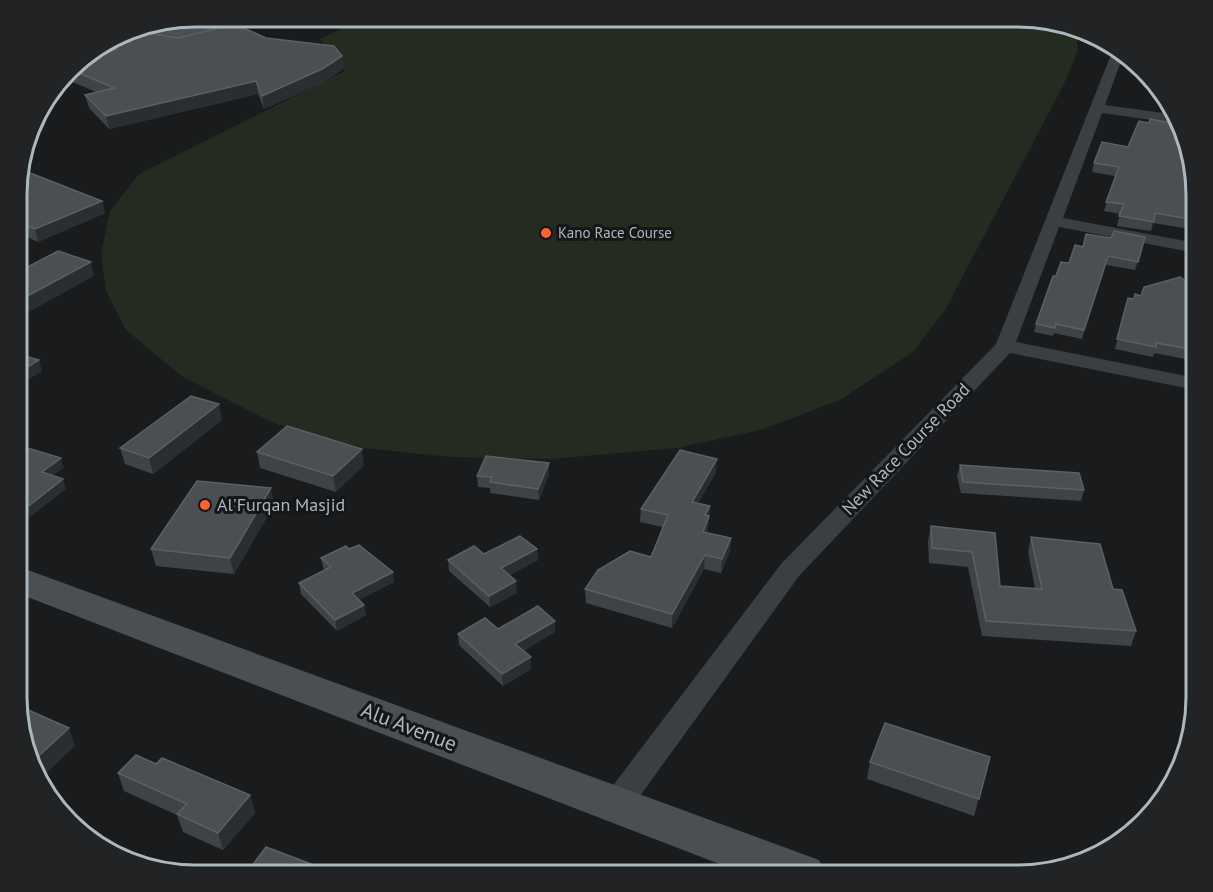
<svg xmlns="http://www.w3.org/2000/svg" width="1213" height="892" font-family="'PT Sans',sans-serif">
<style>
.green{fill:#242b21}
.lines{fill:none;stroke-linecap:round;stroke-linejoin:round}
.street{fill:#3b3f42;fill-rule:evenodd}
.secondary{fill:#494f52;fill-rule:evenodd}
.wall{fill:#3f4345}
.shaded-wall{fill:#2b2e30}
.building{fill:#4b4f52;stroke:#5a6063;stroke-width:1.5}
.poi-dot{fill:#fc6332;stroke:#151618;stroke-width:2}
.labels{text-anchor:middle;stroke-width:6;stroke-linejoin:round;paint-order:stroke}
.far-poi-label{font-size:15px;fill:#acb8bd;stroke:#151618;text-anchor:start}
.street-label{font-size:18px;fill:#acb8bd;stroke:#151618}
.poi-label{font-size:18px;fill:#acb8bd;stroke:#151618;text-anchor:start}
.near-street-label{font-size:21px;fill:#acb8bd;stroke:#151618}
.rim{fill:none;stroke:#acb8bd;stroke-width:3}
</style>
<rect width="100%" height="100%" fill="#1a1b1d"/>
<path class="green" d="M365,17H1030L1076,28L1078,50L1064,84L945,310L913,352L840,400L761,430L676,448L551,459L450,457L364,448L273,423L183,377L126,330L106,291L101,254L110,211L139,174L345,71L320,39Z"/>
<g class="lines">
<path class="street" d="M195,17H215L216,18C210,24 193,22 186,18Z
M1114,47L1124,53L1105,105L1178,115L1180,124L1102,113L1063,218L1196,243V253L1059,227L1016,342L1196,378V390L1010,353L799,576L627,814L616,818L605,814L600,805L605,796L781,564L996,344Z"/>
<path class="secondary" d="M221,17H251L248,21L91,59L84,57L107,44Z
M17,566L819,860L826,875H748L17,593Z"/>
</g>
<path class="wall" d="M178,38H266L344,68L324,82L264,109L258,94L109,129L89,108L85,95L96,92L63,78L77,60L105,52L103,46Z
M1175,127L1196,194V230L1153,223L1151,231L1117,226L1120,214L1104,211L1115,176L1092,172L1094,163L1128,147Z
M18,174L102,201L105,213L38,242L18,233Z
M1145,237L1135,270L1106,265L1082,339L1054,333L1053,336L1034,332L1036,324L1056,276L1069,263L1083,247L1111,238Z
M1196,288V361L1154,353L1153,357L1115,349L1128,298L1134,299L1141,296Z
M18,354L42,371L22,383L18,382Z
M222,420L153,474L125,464L120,448Z
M257,452L364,465L336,492L260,468Z
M960,465L1084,490L1081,501L961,493L957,476Z
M716,472L698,503L710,506L708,529L707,533L730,551L721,573L704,569L672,628L586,603L585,589L651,557L663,527L640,522L641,509Z
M549,474L539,500L490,493V488L478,487L477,476Z
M274,505L234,574L156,566L151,549Z
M931,526L995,533L1000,586L1035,588L1028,552L1031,537L1136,631L1131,646L982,636L968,567L929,563L928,541Z
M349,549L394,582L359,600L366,615L337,631L301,594L299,583L325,570L323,568L321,558Z
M537,549L538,560L509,575L517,593L490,607L449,571L448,560L484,554Z
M498,629L555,632L523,651L531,657V669L503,686L459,645L458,634Z
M990,757L974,816L867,779L870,762Z
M156,764L250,795L255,813L223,850L183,832L177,815L124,791L118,773Z"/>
<path class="shaded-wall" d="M342,56L344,68L324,82L264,109L262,96Z
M256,81L258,94L109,129L106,116Z
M102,201L105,213L38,242L35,229Z
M1108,256L1106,265L1082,339L1084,330Z
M91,262L94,276L18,318V301Z
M39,360L42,371L22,383L18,373Z
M219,404L222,420L153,474L149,458Z
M21,430L24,439L17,444L18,432Z
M362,449L364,465L336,492L333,476Z
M61,458L64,468L45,481L42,472Z
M717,459L716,472L691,515L692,502Z
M549,463V474L539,500L538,489Z
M63,479L66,489L17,527V515Z
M271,488L274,505L234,574L230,558Z
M710,506L708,529L702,545L705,515Z
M731,538L730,551L721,573L722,559Z
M537,549L538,560L501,580V568Z
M705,555L704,569L672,628V614Z
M393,572L394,582L353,603L352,593Z
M516,581L517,593L490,607L489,596Z
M364,605L366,615L337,631L335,620Z
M555,621V632L516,656L515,644Z
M531,657V669L503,686L502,674Z
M69,728L75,746L38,781L35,776L31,763Z
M250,795L255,813L223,850L218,833Z
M311,864L314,875H304Z"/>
<path class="building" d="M235,24L266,38L334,46L342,56L322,69L262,96L256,81L106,116L85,95L114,88L70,69L80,59L116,49L104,45L153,34L178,38Z
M1150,119L1176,124L1175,127L1181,128L1196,194V220L1155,213L1154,222L1119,216L1124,204L1106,202L1119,167L1094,163L1102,142L1128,147L1139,121L1149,123Z
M25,171L102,201L35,229L18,222V174Z
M1114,231L1145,237L1138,262L1108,256L1084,330L1056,324L1055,328L1036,324L1053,276H1056L1061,262L1069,263L1075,245L1083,247L1086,234L1111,238Z
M58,251L91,262L18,301V272Z
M1180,277L1196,288V350L1156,343V347L1117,339L1128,298L1134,299L1135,294L1141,296L1144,287Z
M18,354L39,360L18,373Z
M191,396L219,404L149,458L120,448Z
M287,426L362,449L333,476L257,452Z
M17,445L61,458L42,472L63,479L17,515Z
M680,450L717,459L692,502L710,506L705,515L709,516L703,532L731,538L722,559L705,555L672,614L585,589L598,570L630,551L651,557L668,515L641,509Z
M486,456L549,463L538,489L490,482L492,477L477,476Z
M960,465L1079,473L1084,490L963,482Z
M197,481L271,488L230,558L151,549Z
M931,526L995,533L1000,586L1042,589L1031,537L1100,544L1113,589L1122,590L1136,631L986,621L972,552L932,548Z
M520,536L537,549L501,568L516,581L489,596L448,560L474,546L484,554Z
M359,545L393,572L352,593L364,605L335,620L299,583L331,567L321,558L346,546L349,549Z
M538,606L555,621L515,644L531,657L502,674L458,634L485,618L498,629Z
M17,705L69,728L31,763L17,709Z
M885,723L990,757L979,799L870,762Z
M136,755L156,764L162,758L250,795L218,833L177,814L187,804L118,773Z
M266,847L311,864L304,875H245Z
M360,867L369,875H350Z
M385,870L390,875H379Z
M398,871L403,875H393Z"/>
<g class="poi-dot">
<circle cx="546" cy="233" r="6"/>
<circle cx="205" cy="505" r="6"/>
</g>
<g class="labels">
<g class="far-poi-label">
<text x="558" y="238">Kano Race Course</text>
</g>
<g class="street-label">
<text transform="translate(906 449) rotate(-46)" y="6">New Race Course Road</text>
</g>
<g class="poi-label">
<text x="217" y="511">Al'Furqan Masjid</text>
</g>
<g class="near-street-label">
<text transform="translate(409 727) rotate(21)" y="7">Alu Avenue</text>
</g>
</g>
<path d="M0 0H1213V892H0ZM195 27H1018A168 168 0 0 1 1186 195V697A168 168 0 0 1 1018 865H195A168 168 0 0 1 27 697V195A168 168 0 0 1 195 27Z" fill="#212325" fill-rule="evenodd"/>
<path class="rim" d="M195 27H1018A168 168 0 0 1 1186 195V697A168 168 0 0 1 1018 865H195A168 168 0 0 1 27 697V195A168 168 0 0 1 195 27Z"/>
</svg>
